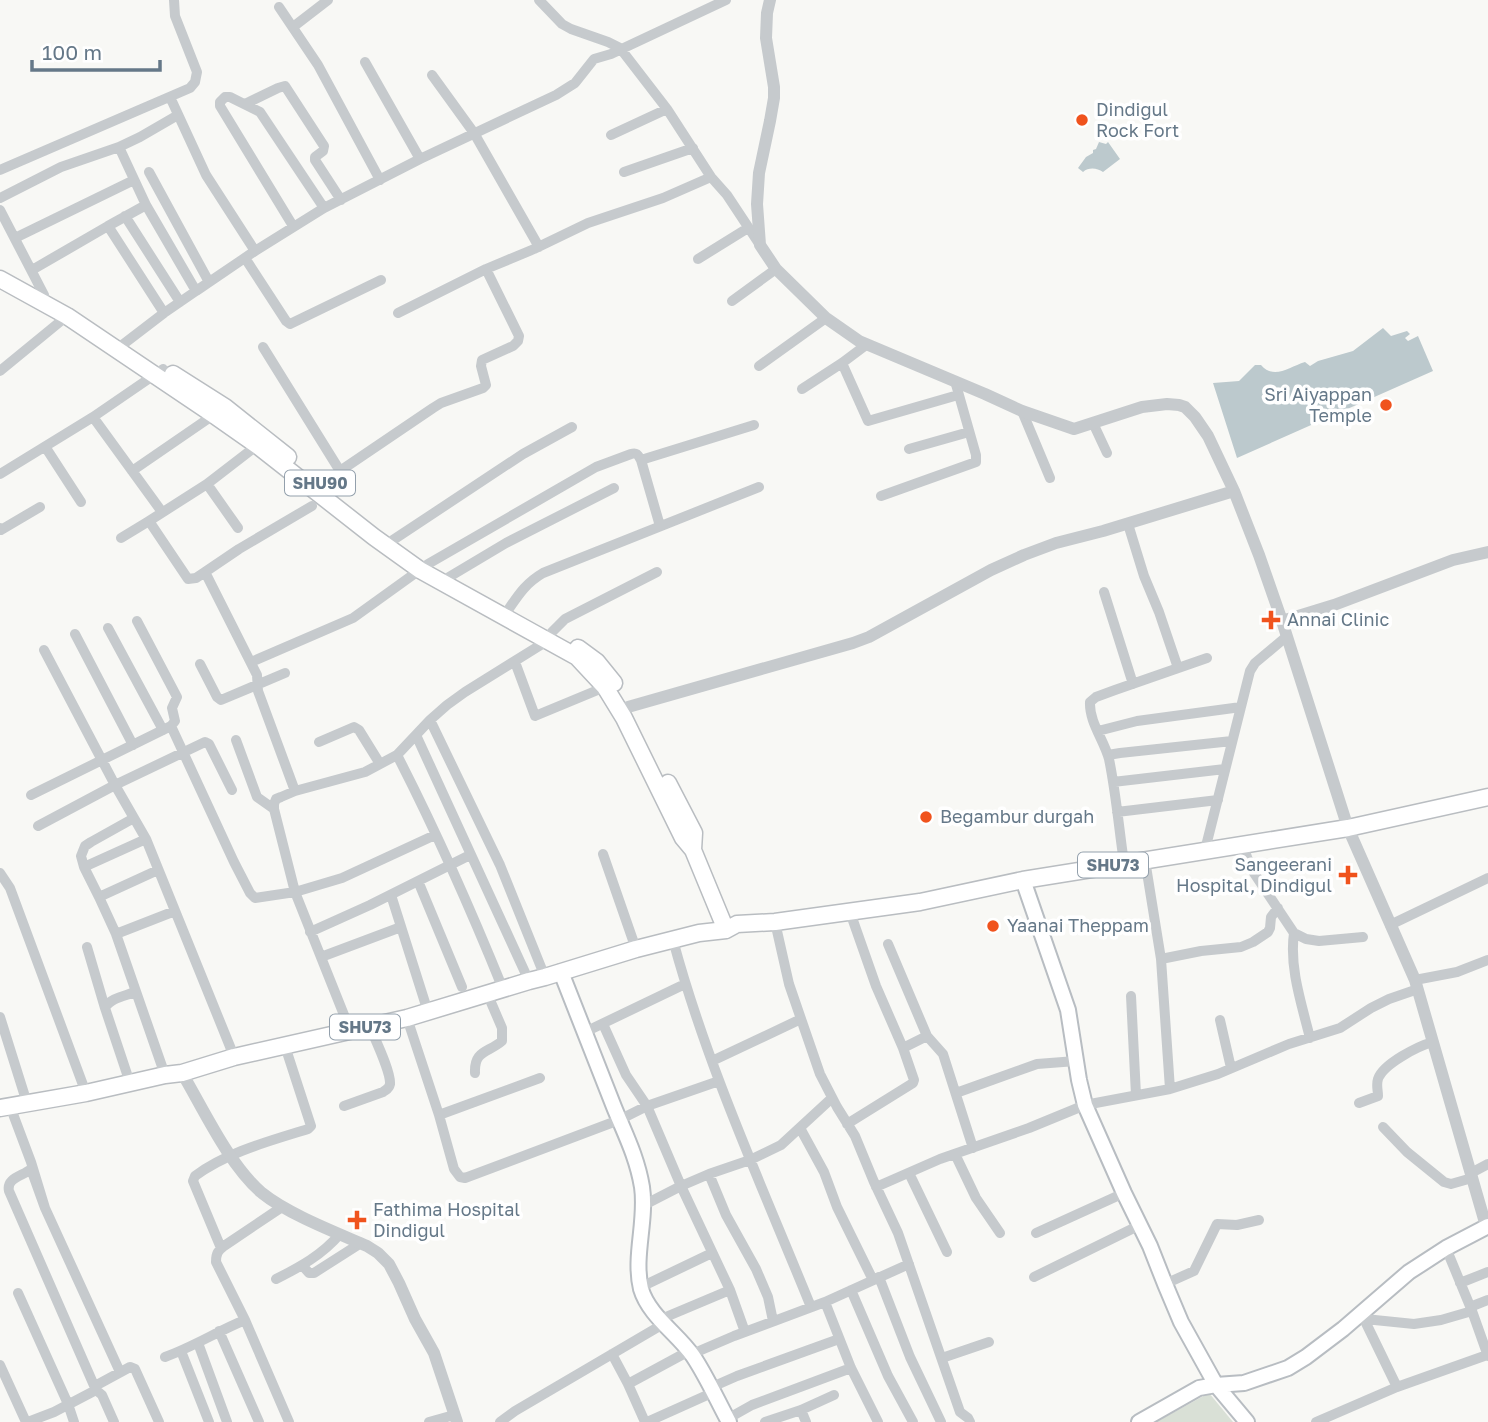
<svg xmlns="http://www.w3.org/2000/svg" width="1488" height="1422" font-family="'Golos Text',sans-serif">
<style>
.green{fill:#d9e0d6}
.water{fill:#bcc9cd}
.lines{fill:none;stroke-linecap:round;stroke-linejoin:round}
.secondary-casing{stroke:#b8bdc2;stroke-width:18}
.primary-casing{stroke:#b9bdc1;stroke-width:19}
.minor{stroke:#c6cacd;stroke-width:10}
.tertiary{stroke:#c6cacd;stroke-width:12}
.secondary{stroke:#fff;stroke-width:14}
.primary{stroke:#fff;stroke-width:16}
.poi-dot{fill:#f0531d;stroke:#fff;stroke-width:2.5}
.labels{text-anchor:middle;stroke-width:7;stroke-linejoin:round;paint-order:stroke}
.shield{fill:#fff;stroke:#93a0ac;stroke-width:2}
.shield-label{font-size:16px;font-weight:bold;fill:#657888}
.poi-label{font-size:18px;fill:#657888;stroke:#fff;text-anchor:start}
</style>
<rect width="100%" height="100%" fill="#f8f8f5"/>
<path class="green" d="M1209,1393L1233,1422H1156Z"/>
<path class="water" d="M1099,142L1106,144L1108,142L1120,159L1103,172C1097,168 1089,167 1083,172L1078,168L1086,157L1093,153V150L1096,149Z
M1383,328L1391,336L1407,331L1410,334L1405,338L1408,341L1418,336L1433,371L1237,458L1213,383L1239,381L1255,365H1261C1274,380 1289,367 1305,362L1310,366L1318,361L1353,351Z"/>
<g class="lines">
<defs>
<path id="secondary" d="M1023,880L1068,1010L1079,1080L1085,1105L1124,1193L1150,1246L1165,1284L1181,1322L1216,1385L1247,1422
M561,972C579,1017 596,1062 614,1107C625,1134 637,1157 642,1187C647,1221 633,1256 641,1289C649,1316 678,1334 693,1356C707,1377 717,1400 729,1422
M1139,1422L1199,1388L1216,1385L1244,1383L1288,1368L1306,1357L1343,1329L1409,1272L1446,1248L1488,1226"/>
<path id="primary" d="M0,279L67,316L214,415L258,446L374,537L420,570L577,657L605,687L624,718L683,838L693,850L726,930
M173,374L225,407L288,457
M578,648L597,662L614,683
M668,783L694,833L693,850
M0,1108L86,1093L165,1075L182,1073L234,1057L407,1018L529,981L545,977L636,949L699,933L726,930L737,924L775,922L920,902L1023,880L1348,828L1488,797"/>
</defs>
<use href="#secondary" class="secondary-casing"/>
<use href="#primary" class="primary-casing"/>
<path class="minor" d="M539,0L562,24L571,29L608,42L620,48L667,109L711,177L727,195L760,245
M279,7L318,65L380,180
M293,27L328,0
M365,62L420,159
M432,75L474,133L539,247
M245,104L278,88L285,86L324,146L323,151L315,157V160L341,200
M611,135L667,109
M119,147L140,137L178,115
M0,170L190,88L195,82L197,72L175,16L174,0
M149,172L209,282
M624,172L693,148
M0,198L61,167L119,147L146,205L196,291L255,251L206,175L170,97
M0,210L44,295V304
M125,216L180,302
M108,226L146,205
M293,226L220,106V102L225,97H230L260,112L324,208
M15,238L134,180
M255,251L324,208L420,159L556,95L575,83L594,59L611,54L726,0
M245,258L286,321L290,324L381,280
M698,259L748,228
M32,270L108,226L164,313L196,291
M732,301L776,269
M398,313L486,269L534,249L588,223L663,198L711,177
M263,347L340,471
M117,349L164,313
M842,363L868,421L958,395
M759,366L826,318
M0,371L67,316
M802,389L842,363L866,345
M1022,411L1050,478
M93,417L163,369
M1093,423L1107,453
M259,444L207,484L149,521L188,579L196,578L205,572L257,675L258,691L295,791
M46,448L81,502
M909,449L969,432
M641,460L754,425
M132,471L215,414
M0,474L93,417L162,512
M207,484L238,528
M315,492L340,471L433,408L441,403L483,388L486,385L481,366L482,360L513,346L518,341L519,336L486,269
M881,496L976,462V455L955,381
M1128,524L1144,576L1159,612L1178,668
M0,528L1,530L40,507
M121,538L149,521
M393,540L523,454L572,427
M205,572L239,549L312,506
M449,577L506,543L614,488
M1104,592L1133,684
M508,610C519,594 526,583 543,573L759,487
M137,621L177,697L172,708L175,721L171,726
M108,628L163,730
M75,634L133,745
M44,650L115,785L146,839L231,1049
M251,662L353,618L428,564L596,467L631,454C637,452 638,455 641,460L660,526
M515,662L535,716L605,687
M200,664L217,697L221,700L285,673
M430,720L500,865L545,977
M1098,731L1137,721L1241,707
M416,735L529,981
M236,740L257,797L274,809
M319,742L354,727L359,730L380,764
M397,755C436,831 471,910 503,989
M1108,755L1120,753L1232,741
M1113,782L1225,769
M31,795L171,726L234,862L250,893L255,898L295,892L342,878L435,835
M1117,812L1218,800
M38,826L115,785L205,742L209,744L232,790
M1242,844L1252,870L1294,933L1306,939L1319,941L1363,937
M1205,850L1250,671L1255,663L1286,637
M603,854L636,949
M1145,860L1161,959L1170,1089
M1124,863C1119,829 1116,793 1109,759C1104,740 1089,722 1090,702L1096,697L1115,690L1207,658
M84,867L81,856L85,846L91,842L134,818
M158,870L99,897L116,934L175,911
M0,873L10,888L86,1093
M418,881L462,987
M391,895L428,1012
M99,897L84,867L146,839
M775,922L789,984L820,1074L837,1107L855,1136L874,1182L898,1233L960,1412L968,1418L970,1422
M1390,925L1488,878
M310,932L370,905L470,855
M1294,933C1289,968 1302,1005 1310,1038
M116,934L165,1075
M673,940C707,1066 762,1186 811,1307
M888,944L927,1036L943,1054L973,1148
M87,947L105,1008
M321,957L401,927
M1161,959L1201,951L1241,947L1253,942L1268,932L1270,928L1271,917L1278,908
M1415,980L1457,972L1488,960
M1131,996L1136,1095
M0,1017L27,1103
M407,1018L439,1115L454,1169L460,1177L465,1178L619,1120L647,1106L719,1081
M1220,1020L1231,1068
M603,1024L626,1075L647,1106L681,1186L730,1290L745,1332
M350,1030L295,892L274,809V804L276,799L281,797L295,791L365,772L397,755L430,720L447,705L465,692L547,641L552,632L565,619L657,572
M585,1032L685,984
M903,1048L927,1036
M712,1061L801,1019
M475,1073C474,1050 488,1053 502,1041V1028L487,993
M130,1083L105,1008C110,998 125,996 135,992
M956,1093L1037,1064L1076,1061
M1359,1103L1378,1096C1378,1090 1376,1085 1378,1079C1383,1064 1418,1046 1433,1042
M10,1106L31,1162L45,1208L31,1169C23,1176 6,1178 9,1191L96,1390
M344,1106L383,1092C387,1089 389,1089 390,1084C391,1072 375,1039 370,1027
M439,1115L540,1078
M847,1124L913,1083L914,1080L903,1048L876,986L850,912
M1383,1127L1407,1152L1444,1182L1451,1184L1472,1178
M800,1128L824,1172L837,1207L873,1280
M955,1154L976,1198L1000,1233
M909,1173L947,1252
M1471,1173L1488,1164
M709,1174L726,1215L756,1269L768,1297L773,1321
M876,1187L940,1159L1029,1128L1085,1105L1170,1089L1218,1074L1289,1044L1340,1028L1371,1008L1389,999L1418,989
M644,1205L681,1186L709,1174L750,1160L781,1145L832,1098
M282,1207L224,1246C218,1251 216,1253 216,1262L245,1320L289,1422
M45,1208L120,1372
M1036,1233L1124,1193
M221,1248L193,1181L195,1176C227,1152 270,1141 308,1129L311,1126L285,1046
M1446,1248L1472,1311L1488,1356
M302,1265L309,1273H314L361,1243
M879,1277L910,1357L941,1422
M1034,1277L1140,1225
M276,1279C300,1267 322,1255 340,1234
M1460,1283L1488,1272
M1165,1284L1194,1271L1217,1224L1237,1225L1259,1220
M641,1287L712,1253
M851,1290L888,1376L913,1422
M18,1293L68,1404L74,1422
M825,1302L851,1368L878,1422
M1470,1307L1488,1300
M1355,1318L1414,1324L1441,1320L1472,1311
M661,1319L730,1290
M1364,1319L1397,1387
M219,1331L259,1422
M198,1343L227,1422
M181,1351L209,1422
M612,1354L628,1384L645,1422
M692,1354L734,1336L825,1302L909,1264
M165,1357C193,1347 218,1331 245,1320
M942,1358L989,1342
M0,1365L26,1422
M628,1384L689,1351
M95,1386L130,1367L135,1369L159,1422
M712,1387L737,1376L839,1339
M801,1410L806,1422
M727,1419L752,1405L851,1368
M28,1422L54,1412L96,1390L102,1395L114,1422
M429,1422L454,1415
M500,1422L515,1411L665,1323
M647,1422L714,1392
M765,1422L801,1410L834,1395
M1316,1422L1397,1387L1487,1355"/>
<path class="tertiary" d="M770,0L767,13L766,38L774,87V98L770,121L759,173L757,204L760,245L776,269L826,318L859,341L985,394L1022,411L1074,429L1142,407L1167,404L1179,405L1185,407L1195,417L1208,436L1234,491L1259,555L1282,621L1348,828L1415,980L1486,1226
M1282,621L1334,605L1453,560L1488,552
M628,707L853,643L869,637L991,570L1024,555L1056,543L1103,531L1234,491
M182,1073C204,1110 229,1165 262,1193C288,1214 335,1232 367,1246L378,1253L389,1264L399,1283L415,1319L434,1353L457,1422"/>
<use href="#secondary" class="secondary"/>
<use href="#primary" class="primary"/>
</g>
<g class="poi-dot">
<circle cx="1082" cy="120" r="7"/>
<circle cx="1386" cy="405" r="7"/>
<path d="M1267.5 609.5h7v7h7v7h-7v7h-7v-7h-7v-7h7z"/>
<circle cx="926" cy="817" r="7"/>
<path d="M1344.5 864.5h7v7h7v7h-7v7h-7v-7h-7v-7h7z"/>
<circle cx="993" cy="926" r="7"/>
<path d="M353.5 1209.5h7v7h7v7h-7v7h-7v-7h-7v-7h7z"/>
</g>
<g class="labels">
<g class="shield">
<rect x="285" y="470.5" width="70" height="25" rx="5"/>
<rect x="1078" y="852.5" width="70" height="25" rx="5"/>
<rect x="330" y="1014.5" width="70" height="25" rx="5"/>
</g>
<g class="shield-label">
<text x="320" y="489">SHU90</text>
<text x="1113" y="871">SHU73</text>
<text x="365" y="1033">SHU73</text>
</g>
<g class="poi-label">
<text x="1096" y="116">Dindigul<tspan x="1096" dy="21">Rock Fort</tspan></text>
<text x="1372" y="401" text-anchor="end">Sri Aiyappan<tspan x="1372" dy="21">Temple</tspan></text>
<text x="1287" y="626">Annai Clinic</text>
<text x="940" y="823">Begambur durgah</text>
<text x="1332" y="871" text-anchor="end">Sangeerani<tspan x="1332" dy="21">Hospital, Dindigul</tspan></text>
<text x="1007" y="932">Yaanai Theppam</text>
<text x="373" y="1216">Fathima Hospital<tspan x="373" dy="21">Dindigul</tspan></text>
</g>
</g>
<path d="M32 60v10h128v-10" fill="none" stroke="#657888" stroke-width="3.5"/>
<text x="42" y="60" font-size="21" fill="#657888" stroke="#ffffff" stroke-width="5" paint-order="stroke">100 m</text>
</svg>
